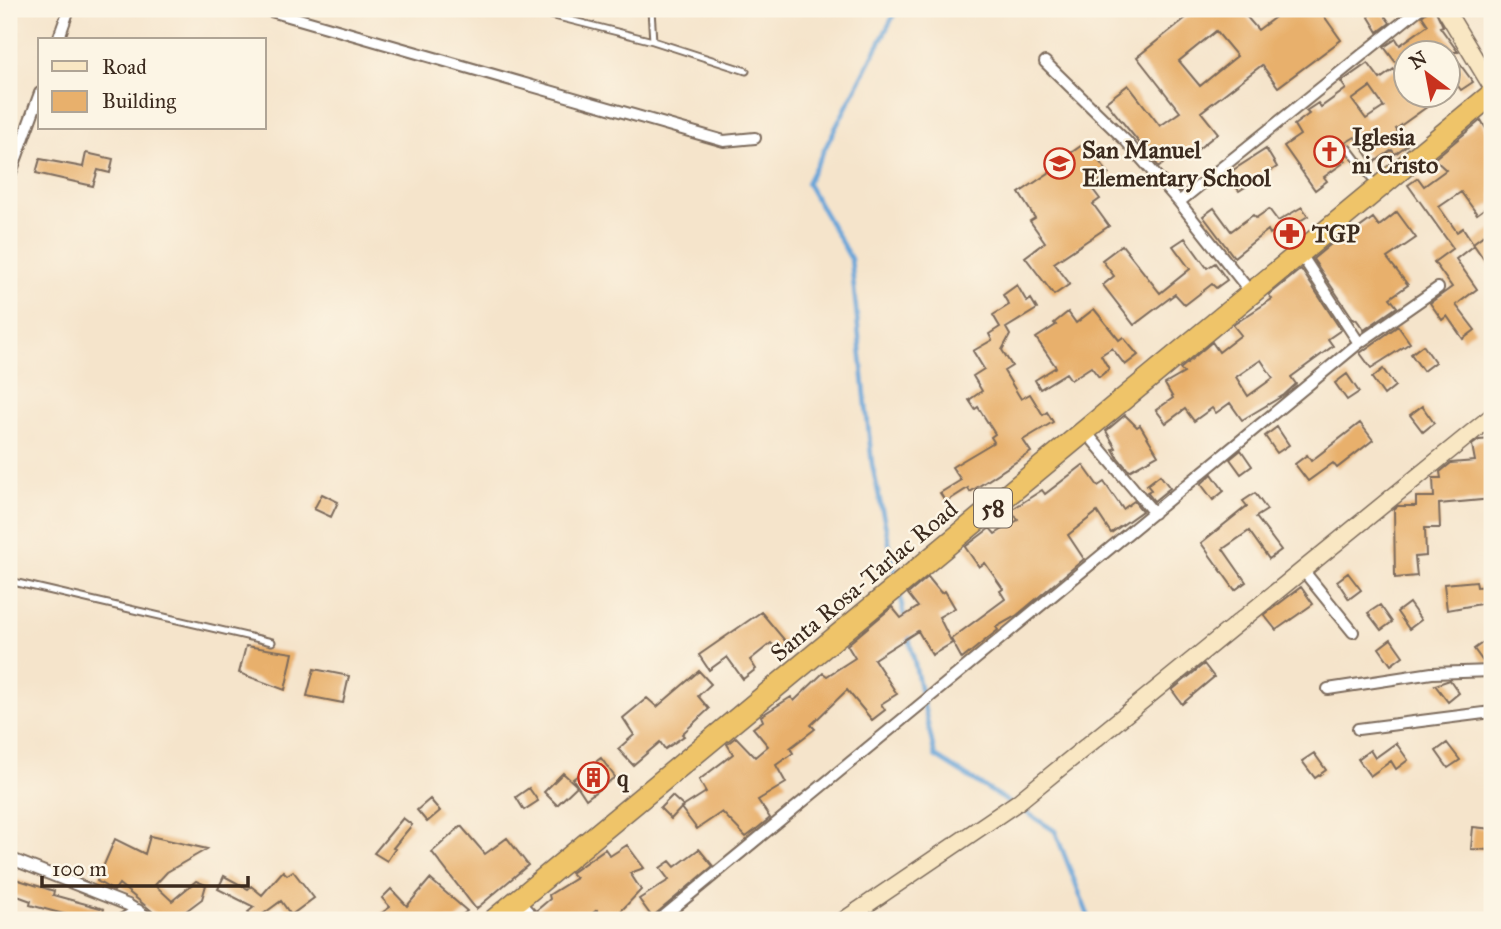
<svg xmlns="http://www.w3.org/2000/svg" width="1501" height="929" font-family="'IM FELL Great Primer',serif">
<style>
.lines{fill:none;stroke-linecap:round;stroke-linejoin:round}
.stream{stroke:#67a4d8;stroke-width:4.5}
.building{fill:#e8b06c;fill-rule:evenodd}
.lane-casing{stroke:#7c6b5b;stroke-width:9}
.street-casing{stroke:#7c6b5b;stroke-width:14}
.secondary-casing{stroke:#7c6b5b;stroke-width:19}
.highway-casing{stroke:#7c6b5b;stroke-width:24}
.lane{stroke:#fff;stroke-width:5}
.street{stroke:#fff;stroke-width:10}
.secondary{stroke:#f9e7c3;stroke-width:16}
.highway{stroke:#efc469;stroke-width:21}
.labels{text-anchor:middle;stroke-width:5;stroke-linejoin:round;paint-order:stroke}
.shield{fill:#fcf5e5;stroke:#75675a;stroke-width:2}
.shield-label{font-size:23px;font-weight:bold;fill:#3b2a1e}
.poi-label{font-size:24px;font-weight:bold;fill:#3b2a1e;stroke:#fcf5e5;text-anchor:start}
.street-label{font-size:24px;fill:#3b2a1e;stroke:#fcf5e5}
</style>
<rect width="100%" height="100%" fill="#fcf5e5"/>
<filter id="ink" filterUnits="userSpaceOnUse"><feTurbulence type="fractalNoise" baseFrequency=".0143" numOctaves="2"/><feDisplacementMap in="SourceGraphic" scale="14" xChannelSelector="R" yChannelSelector="G"/><feConvolveMatrix kernelMatrix="1 2 1 2 8 2 1 2 1" color-interpolation-filters="sRGB"/></filter>
<filter id="wash" filterUnits="userSpaceOnUse"><feTurbulence type="fractalNoise" baseFrequency=".00686" numOctaves="4" result="noise"/><feDisplacementMap in="SourceGraphic" scale="28" xChannelSelector="R" yChannelSelector="G"/><feGaussianBlur stdDeviation="1.57" result="paint"/><feColorMatrix in="noise" values="0 0 0 0 0 0 0 0 0 0 0 0 0 0 0 0 0 1.4 0 .05"/><feComposite in="paint" operator="in"/></filter>
<g filter="url(#wash)">
<rect width="100%" height="100%" fill="#f5e4cb"/>
<g class="lines">
<path class="stream" d="M897,579L872,464L851,259L807,183L897,9
M899,591L905,621
M908,633L935,756L1010,803
M1018,807L1055,831L1090,920"/>
</g>
<g id="blocks">
<path class="building" d="M1197,9H1240L1258,30L1286,9H1319L1341,40L1278,87L1262,65L1201,112L1218,133L1187,158L1181,149L1159,167L1106,102L1128,85L1160,126L1180,112L1137,57ZM1216,31L1237,56L1200,86L1179,61Z
M1364,9H1380L1390,23L1378,32Z
M1430,9H1435L1443,26L1440,27L1458,52H1451L1473,82L1461,90L1448,73V52H1441L1436,46L1426,52H1406V57L1397,64L1384,47L1396,39L1400,45L1428,25L1422,16Z
M1368,63L1380,79L1394,69L1406,86V94H1445L1396,129L1407,145L1395,154L1392,150L1373,163L1355,137L1345,143L1338,149L1346,161L1324,177L1327,181L1315,190L1284,146L1300,135L1294,125L1309,114L1306,111L1318,103L1321,107L1346,89L1341,82ZM1370,87L1384,107L1366,119L1352,100Z
M1481,120L1492,139V203L1477,214L1461,192L1439,207L1457,232L1463,228L1473,243L1492,229V271L1474,245L1456,259L1477,289L1456,305L1475,330L1463,339L1447,316L1442,320L1430,303L1452,287L1434,262L1453,248L1408,185L1418,178L1424,186L1446,170L1434,159Z
M1085,143L1109,174L1091,187L1100,199L1093,204L1109,226L1054,263L1070,284L1054,295L1025,257L1045,242L1030,221L1035,218L1019,193L1071,158L1068,155Z
M1266,149L1277,167L1239,191L1227,174Z
M86,153L113,159L110,173L98,170L93,186L36,173L40,159L83,167Z
M1302,207L1308,216L1282,232L1278,228L1270,234L1268,230L1234,257L1203,216L1214,208L1231,231L1253,215L1256,218L1269,209L1278,221Z
M1397,212L1416,238L1387,258L1408,285L1390,298L1397,307L1364,330L1356,319L1354,320L1313,259L1348,230L1351,234L1373,218L1379,226Z
M1185,238L1207,268L1215,263L1227,280L1216,288L1212,284L1185,305L1175,294L1134,325L1103,285L1114,276L1102,260L1122,245L1160,293L1190,269L1173,246Z
M1301,269L1341,330L1328,339L1333,346L1291,377L1296,384L1284,395L1242,420L1230,403L1216,413L1212,408L1194,421L1185,409L1166,423L1156,410L1173,398L1165,384L1184,373L1180,369L1212,342L1219,352L1241,335L1233,325L1272,299L1269,295ZM1261,360L1273,378L1248,396L1236,377Z
M1017,285L1027,302L1031,299L1037,309L1006,328L1010,335L1002,350L1012,366L1004,371L1021,399L1030,394L1043,415L1047,412L1053,422L1023,440L1031,452L970,492L968,488L946,502L940,493L961,480L952,467L994,442L991,437L995,434L978,407L975,409L969,400L982,391L973,376L984,369L973,351L992,340L989,334L1000,327L993,315L1009,305L1003,295Z
M1094,309L1119,340L1123,337L1138,355L1125,365L1112,348L1101,355L1109,369L1099,377L1091,367L1071,380L1066,373L1040,389L1035,380L1056,367L1036,338L1056,325L1054,323L1068,312L1076,323Z
M1398,326L1410,343L1371,368L1360,353Z
M1423,345L1435,362L1423,371L1411,354Z
M1383,369L1395,386L1384,395L1372,378Z
M1347,374L1359,392L1347,400L1335,383Z
M1422,406L1434,423L1423,432L1410,415Z
M1125,415L1137,427L1140,425L1158,455L1129,471L1118,458L1113,449L1116,448L1106,431Z
M1360,423L1373,440L1337,468L1333,463L1308,481L1295,464L1307,455L1311,461Z
M1277,427L1289,445L1277,453L1265,436Z
M1491,439L1492,499L1439,504L1440,528H1425L1426,556L1415,557L1417,576L1395,578L1394,509L1398,506H1416V497H1434L1433,478H1441L1440,472L1451,463L1475,461L1472,445L1479,440Z
M1241,450L1252,466L1241,474L1230,459Z
M1083,465L1098,486L1104,482L1123,509L1134,501L1142,511L1111,533L1097,512L1068,535L1084,559L1016,616L996,627L998,630L962,659L951,639L1005,599L1000,591L1003,589L985,563L979,567L965,547L990,528L995,534L1018,520L1011,510L1042,490L1045,494Z
M1212,474L1224,491L1213,500L1201,484Z
M1160,475L1170,488L1154,501L1147,492L1151,490L1147,485Z
M1255,493L1267,510L1256,517L1281,550L1269,559L1249,531L1223,549L1246,582L1235,590L1201,543L1247,506L1243,501Z
M322,494L338,502L331,517L314,509Z
M1348,573L1361,590L1349,599L1337,581Z
M928,577L941,593L945,591L955,608L939,617L952,643L932,655L918,631L874,659L897,694L881,704L885,710L872,720L847,690L811,725L815,729L790,748L793,753L776,765L786,783L758,800L770,818L754,831L746,837L722,812L697,829L681,808L706,792L699,780L733,754L727,744L736,737L755,757L768,746L753,728L763,721L761,716L791,697L794,701L823,673L827,676L855,658L847,645L892,607L901,618L918,607L908,594Z
M1476,581L1477,587L1491,586L1492,602L1447,610L1444,584Z
M1301,587L1313,604L1276,630L1264,615Z
M1409,603L1421,620L1409,629L1397,612Z
M1380,605L1392,622L1381,630L1368,613Z
M761,612L787,643L778,650L771,643L750,660L756,669L743,679L727,657L709,670L699,655Z
M1391,639L1403,656L1391,665L1379,648Z
M1485,641L1492,650V663H1484L1474,649Z
M246,646L293,653L285,690L239,673Z
M1204,664L1214,677L1182,704L1172,690Z
M314,669L349,676L343,703L307,696Z
M699,671L711,684L698,696L709,709L682,734L684,736L665,749L660,742L633,765L618,749L634,735L623,718L647,698L657,707Z
M1450,680L1459,693L1448,702L1435,685Z
M1396,743L1408,760L1396,769L1391,761L1370,776L1358,759L1370,750L1375,758Z
M1447,743L1460,760L1448,768L1436,751Z
M1314,753L1326,770L1315,778L1302,761Z
M601,758L615,777L586,799L573,779Z
M563,773L577,786L557,805L544,792Z
M529,788L538,801L524,810L516,797Z
M672,796L683,806L671,819L660,808Z
M430,799L440,811L427,822L417,810Z
M403,818L412,825L393,848L395,849L387,861L374,853Z
M461,826L485,854L507,838L528,865L476,909L432,852Z
M1473,827L1492,829L1490,850L1471,849Z
M150,836L207,849L167,872L155,885L172,901L196,881L206,885L202,899L174,920L159,917L119,884L114,891L97,881L115,839L145,854Z
M627,845L644,868L630,873L641,890L621,911L611,920H605L597,910L584,920H545L537,910L550,899L549,895L576,878L571,873L605,849L610,856Z
M699,849L713,866L652,917L639,899L669,880L660,868L670,861L675,867Z
M283,871L287,875L293,871L314,898L291,915L281,901L255,920L248,912L254,907L218,889L224,876L248,889L251,886L262,895Z
M9,877L54,891L53,895L104,909L101,920H86L30,905L31,901L9,893Z
M430,879L467,911L456,920H372L390,907L382,898L391,889L407,906Z"/>
</g>
</g>
<g filter="url(#ink)">
<use href="#blocks" fill-opacity="0" stroke="#7c6b5b" stroke-width="2"/>
<g class="lines">
<defs>
<path id="lane" d="M543,9L542,13L653,41
M645,9L651,10L653,41L746,71
M1348,148L1376,185
M9,581L272,642"/>
<path id="street" d="M264,9L724,141L755,138
M58,40L69,9
M1045,62L1126,141L1179,202
M9,178L40,93
M1300,253L1359,343
M1252,294L1179,202L1419,9
M1085,431L1154,513
M1302,569L1353,632
M1328,689L1432,673L1492,671
M1358,729L1492,712
M9,858L128,905L152,920
M518,901L536,920
M121,920L138,910
M659,920L1359,343L1438,288"/>
<path id="secondary" d="M1445,9L1492,87
M844,920L1018,802L1492,416"/>
<path id="highway" d="M494,920L1492,94"/>
</defs>
<use href="#lane" class="lane-casing"/>
<use href="#street" class="street-casing"/>
<use href="#secondary" class="secondary-casing"/>
<use href="#highway" class="highway-casing"/>
<use href="#lane" class="lane"/>
<use href="#street" class="street"/>
<use href="#secondary" class="secondary"/>
<use href="#highway" class="highway"/>
</g>
</g>
<defs>
<symbol id="church-ring" viewBox="-11 -11 22 22"><circle r="9.5" fill="#fcf5e5" stroke="#c8321e" stroke-width="1.5"/><path d="M-1.2-6h2.4v3.5h3.3v2.4h-3.3V6h-2.4V-.1h-3.3v-2.4h3.3Z" fill="#c8321e"/></symbol>
<symbol id="school-ring" viewBox="-11 -11 22 22"><circle r="9.5" fill="#fcf5e5" stroke="#c8321e" stroke-width="1.5"/><path d="M0-5L7-2L0 1L-7-2ZM-4 1L0 2.5L4 1V4Q0 6-4 4Z" fill="#c8321e"/></symbol>
<symbol id="pharmacy-ring" viewBox="-11 -11 22 22"><circle r="9.5" fill="#fcf5e5" stroke="#c8321e" stroke-width="1.5"/><path d="M-2-6h4v4h4v4h-4v4h-4v-4h-4v-4h4Z" fill="#c8321e"/></symbol>
<symbol id="building-ring" viewBox="-11 -11 22 22"><circle r="9.5" fill="#fcf5e5" stroke="#c8321e" stroke-width="1.5"/><path d="M-4-6H4V6H1V3H-1V6H-4ZM-2.5-4.3h1.7v1.8h-1.7ZM.8-4.3h1.7v1.8H.8ZM-2.5-1h1.7V.8h-1.7ZM.8-1h1.7V.8H.8Z" fill="#c8321e"/></symbol>
</defs>
<g fill-rule="evenodd">
<use href="#church-ring" x="1312" y="134" width="35" height="35"/>
<use href="#school-ring" x="1042" y="146" width="35" height="35"/>
<use href="#pharmacy-ring" x="1272" y="216" width="35" height="35"/>
<use href="#building-ring" x="576" y="760" width="35" height="35"/>
</g>
<g class="labels">
<rect class="shield" x="974" y="488.5" width="38" height="39" rx="5"/>
<g class="shield-label">
<text x="993" y="516">58</text>
</g>
<g class="poi-label">
<text x="1352" y="145">Iglesia<tspan x="1352" dy="28">ni Cristo</tspan></text>
<text x="1082" y="158">San Manuel<tspan x="1082" dy="28">Elementary School</tspan></text>
<text x="1312" y="242">TGP</text>
<text x="617" y="786">q</text>
</g>
<g class="street-label">
<text transform="translate(864 581) rotate(-40)" y="8">Santa Rosa-Tarlac Road</text>
</g>
</g>
<rect width="1501" height="929" fill="none" stroke="#fcf5e5" stroke-width="35"/>
<rect x="38" y="38" width="228" height="91" fill="#fcf5e5" stroke="#afa495" stroke-width="2"/>
<rect x="52" y="61" width="35" height="10" fill="#f9e7c3" stroke="#afa495" stroke-width="2"/>
<text x="102" y="74" font-size="21" fill="#3b2a1e">Road</text>
<rect x="52" y="91" width="35" height="21" fill="#e8b06c" stroke="#afa495" stroke-width="2"/>
<text x="102" y="108" font-size="21" fill="#3b2a1e">Building</text>
<g transform="translate(1427 74) rotate(328)"><circle r="33" fill="#fcf5e5" stroke="#afa495" stroke-width="2"/>
<path d="M0-5L12 26L0 18L-12 26Z" fill="#c8321e"/>
<text y="-10" font-size="19" font-weight="bold" text-anchor="middle" fill="#3b2a1e">N</text>
</g>
<path d="M42 876v10h206v-10" fill="none" stroke="#3b2a1e" stroke-width="3.5"/>
<text x="52" y="876" font-size="21" fill="#3b2a1e" stroke="#fcf5e5" stroke-width="5" paint-order="stroke">100 m</text>
</svg>
